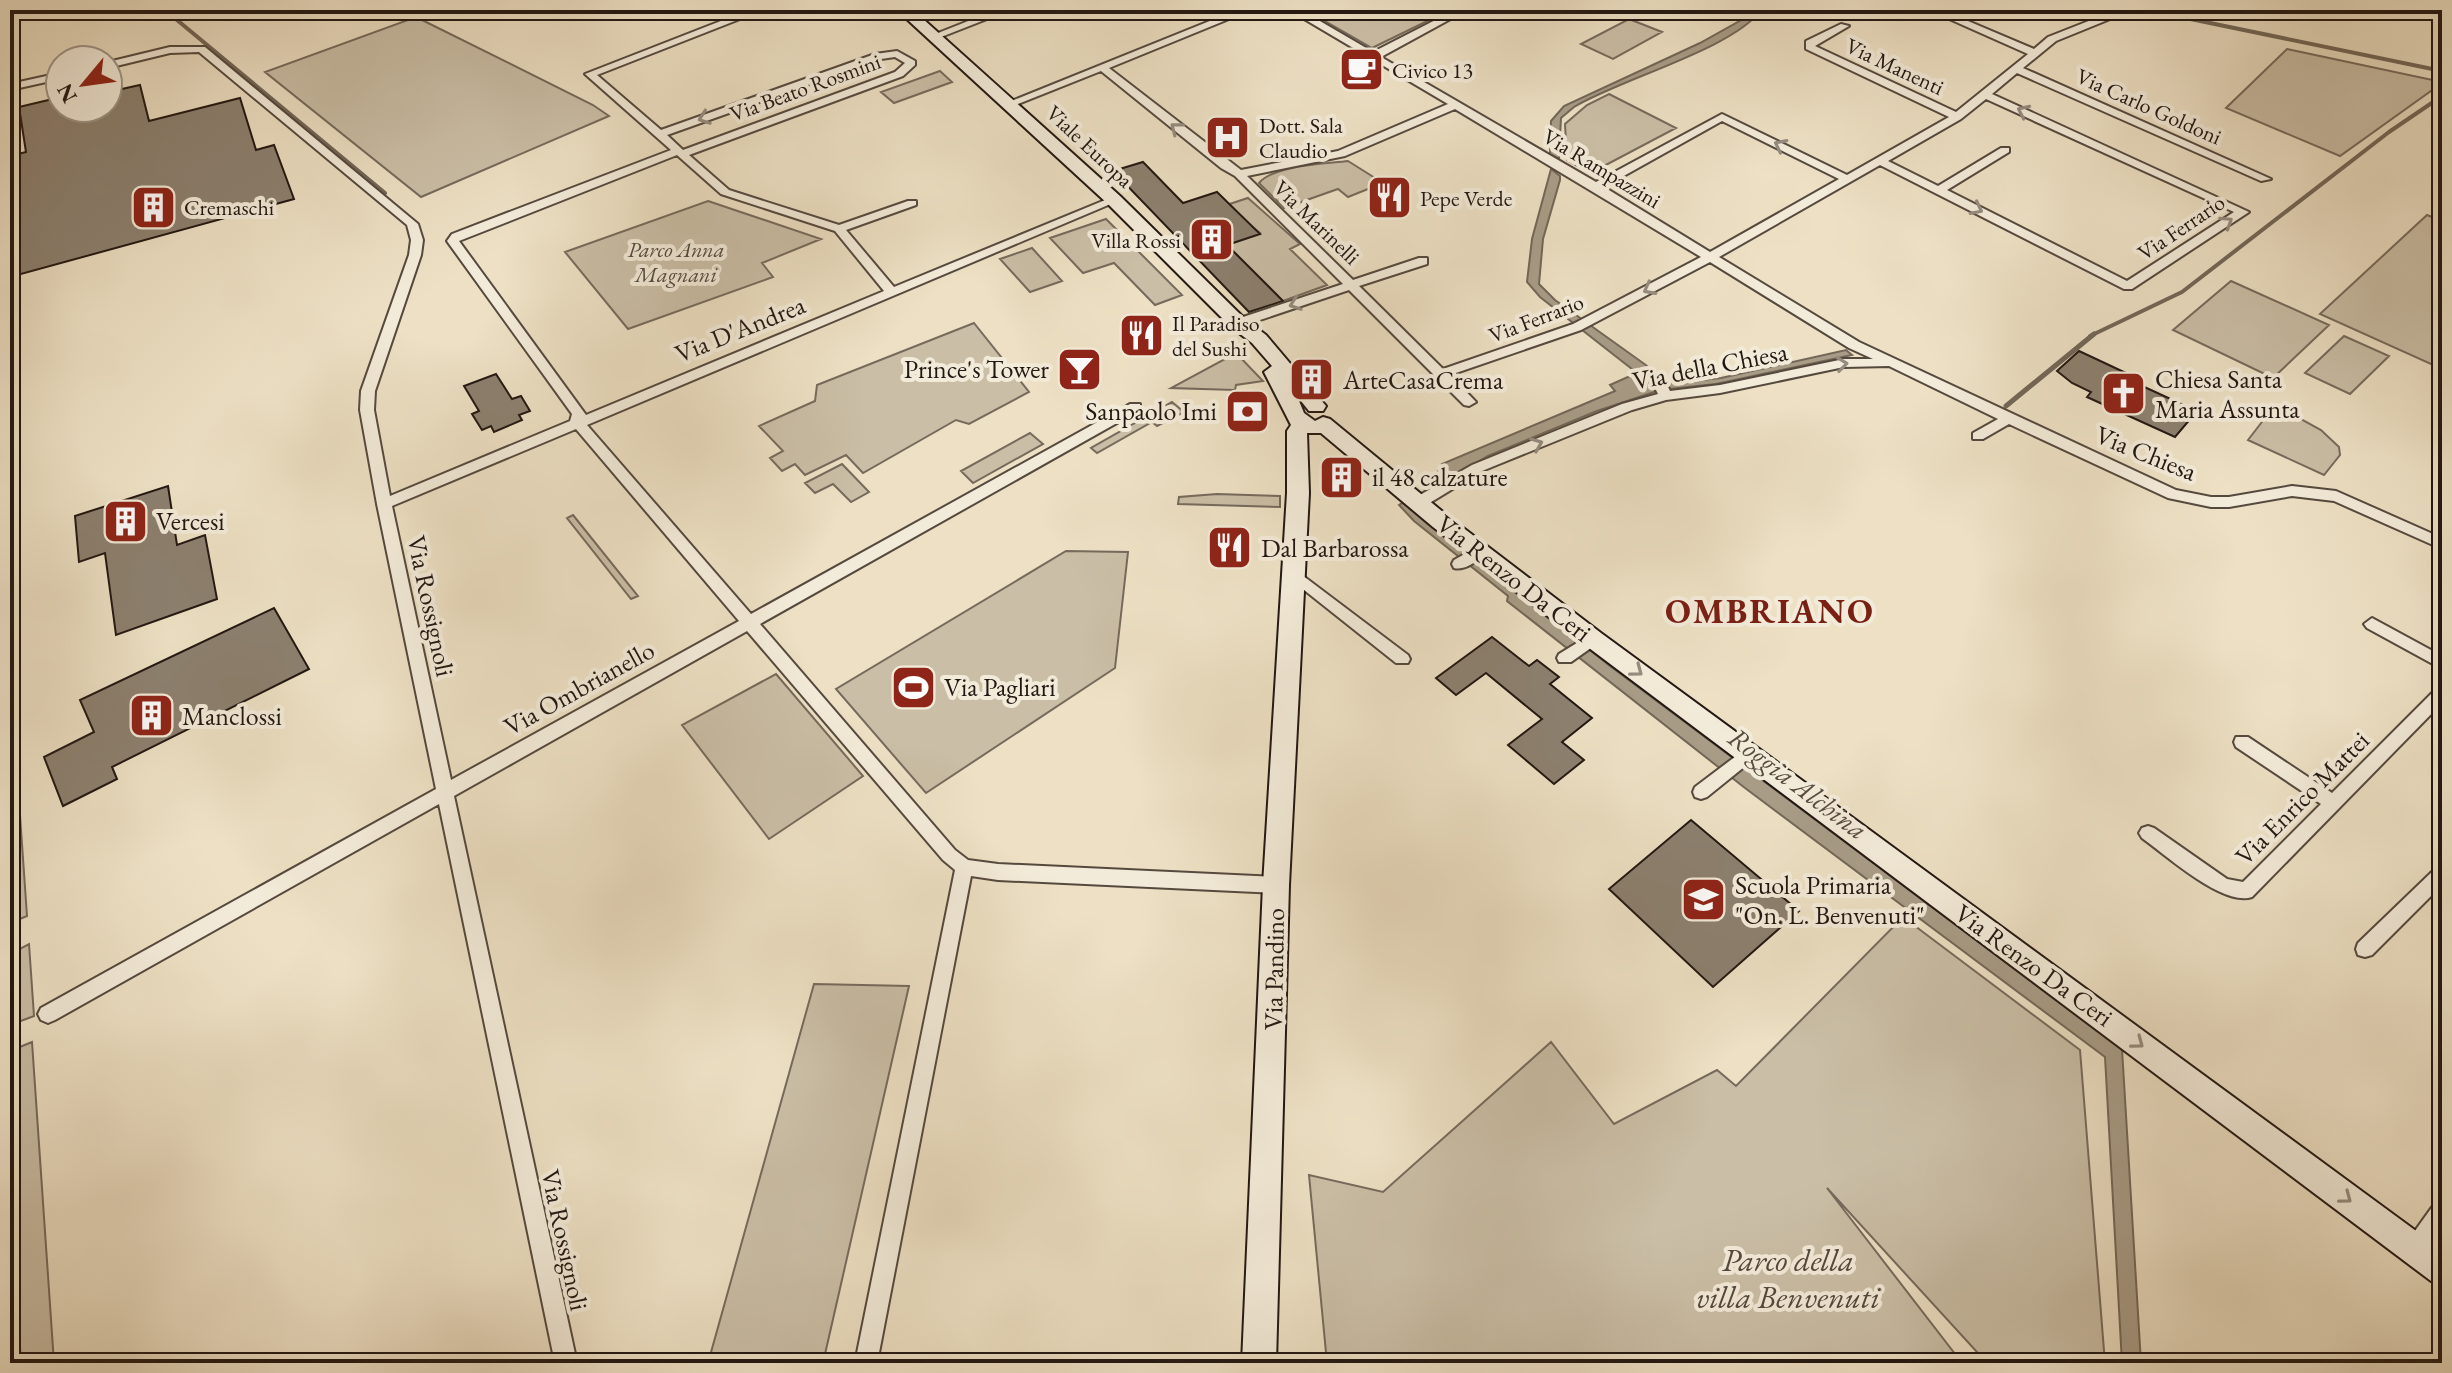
<svg xmlns="http://www.w3.org/2000/svg" width="2452" height="1373" font-family="'EB Garamond',serif">
<style>
.green{fill:#cabea6;stroke:#766a5c;stroke-width:2}
.water{fill:#a89c87;stroke:#726758;stroke-width:2}
.lines{fill:none;stroke-linecap:round;stroke-linejoin:round}
.stream-far1{stroke:#726758;stroke-width:4}
.stream{stroke:#726758;stroke-width:5}
.building{fill:#8c806f;stroke:#221712;stroke-width:2}
.street-casing{stroke:#55493e;stroke-width:4}
.secondary-casing{stroke:#221712;stroke-width:4}
.street{fill:#f3ebd9;fill-rule:evenodd}
.secondary{fill:#f3ebd9;fill-rule:evenodd}
.oneway{stroke:#958c7f}
.labels{text-anchor:middle;stroke-width:8;stroke-linejoin:round;paint-order:stroke}
.far-street-label{font-size:22px;fill:#221712;stroke:#f3ebd9}
.far-poi-label{font-size:22px;fill:#221712;stroke:#f3ebd9;text-anchor:start}
.far-park-label{font-size:22px;font-style:italic;fill:#54493e;stroke:#f3ebd9}
.street-label{font-size:26px;fill:#221712;stroke:#f3ebd9}
.poi-label{font-size:26px;fill:#221712;stroke:#f3ebd9;text-anchor:start}
.water-label{font-size:28px;font-style:italic;fill:#584c41;stroke:#f3ebd9}
.near-park-label{font-size:32px;font-style:italic;fill:#54493e;stroke:#f3ebd9}
.district-label{font-size:34px;font-weight:bold;letter-spacing:2px;fill:#7a1f14;stroke:#f3ebd9}
</style>
<rect width="100%" height="100%" fill="#ede0c4"/>
<filter id="stains"><feTurbulence type="fractalNoise" baseFrequency=".0025" numOctaves="4"/><feColorMatrix values="0 0 0 0 .2 0 0 0 0 .09 0 0 0 0 .02 0 0 0 .5 -.17"/></filter>
<radialGradient id="worn" r=".72"><stop offset=".6" stop-color="#630" stop-opacity="0"/><stop offset="1" stop-color="#630" stop-opacity=".3"/></radialGradient>
<path class="green" d="M1318,10H1450L1372,48L1311,13Z
M416,17L593,105L609,116L421,197L265,72Z
M1629,19L1662,32L1613,59L1581,44Z
M2287,49L2442,82V83L2340,156L2226,108Z
M940,71L952,82L894,103L881,92Z
M1609,94L1676,128L1602,167C1588,173 1580,168 1567,160L1565,124L1587,105Z
M1348,161L1383,183L1348,197L1338,189L1284,208L1259,183C1274,165 1325,164 1348,161Z
M1248,198L1300,244L1290,249L1327,285L1283,301L1227,245L1260,233L1248,223L1215,234L1196,215Z
M708,201L821,239L762,263L773,277L628,329L565,252Z
M2427,215L2442,221V369L2320,314Z
M1106,219L1182,295L1155,305L1114,263L1083,273L1050,238Z
M1032,248L1062,281L1030,292L1000,259Z
M2231,281L2329,325L2273,378L2173,330Z
M974,323L1029,392L969,424L956,420L863,473L846,455L805,475L795,464L782,471L770,458L783,451L759,426L815,401L817,385Z
M2344,336L2389,356L2350,394L2305,373Z
M1236,353L1263,381L1236,385L1235,390L1171,388Z
M1172,402L1184,412L1157,426L1152,422L1097,453L1091,448Z
M2275,405L2321,430L2339,447L2340,455L2324,475L2248,440Z
M1030,433L1043,444L973,483L961,471Z
M842,464L869,492L851,502L833,484L815,493L805,483Z
M1217,494L1280,496V507L1178,504L1179,497Z
M573,515L638,596L631,599L567,518Z
M1066,551L1128,552L1115,668L926,793L836,689Z
M10,671L27,916L10,923Z
M776,674L863,776L769,839L682,725Z
M1903,917L2080,1050L2105,1363H1987L1827,1188L1962,1363H1327L1309,1175L1383,1192L1551,1042L1614,1124L1717,1070L1736,1086Z
M29,944L34,1016L10,1025V954Z
M814,984L909,986L823,1363H708Z
M32,1042L54,1363H21L10,1197V1051Z"/>
<path class="water" d="M1750,10H1761C1733,49 1620,79 1574,107L1561,118L1559,159L1550,154L1551,121L1564,106L1700,43L1743,19Z
M1551,169L1560,176V180L1543,239L1539,284L1555,300L1650,368L1654,385L1721,378L1846,350L1852,355L1716,384L1660,390L1597,411L1488,456L1428,492L1420,486L1443,467L1442,464L1615,391L1610,385L1637,373L1540,297L1527,282L1532,239Z
M1404,502L1610,666L2122,1049L2141,1363H2122L2105,1057L1745,788L1507,601L1508,596L1414,521L1399,505Z"/>
<g class="lines">
<path class="stream-far1" d="M165,10L385,193
M2147,10L2442,71
M2090,336L2182,292L2389,132L2442,96"/>
<path class="stream" d="M2006,406L2094,334"/>
</g>
<path class="building" d="M140,85L149,121L240,98L256,150L274,145L294,199L10,277V215H13L10,156L26,152L19,107L57,98L60,108H108V92Z
M1143,162L1183,203L1217,192L1260,234L1227,245L1283,301L1249,312L1113,171Z
M2079,351L2143,381L2140,385L2197,411L2175,437L2087,397L2091,392L2072,383L2057,371Z
M496,374L512,399L521,396L530,411L519,415L522,420L494,432L491,426L482,430L472,414L479,411L464,386Z
M1343,457L1362,471L1343,486L1323,474Z
M168,486L177,545L205,535L217,599L116,635L105,553L79,562L75,516Z
M274,608L309,669L112,767L117,779L63,806L44,757L94,732L80,700Z
M1492,637L1529,666L1537,660L1559,677L1550,684L1592,718L1562,742L1584,760L1554,784L1508,745L1542,719L1486,673L1456,695L1436,678Z
M1691,820L1799,911L1713,987L1609,889Z"/>
<g class="lines">
<defs>
<path id="street" d="M548,10H574L560,16Z
M749,10H763L597,75L661,130L875,54L897,51L915,61V65L903,76L689,155L729,190L839,225L908,201H916V205L846,230L894,287L1110,198L1120,200L587,425L751,614L1130,404H1140V410L760,624L955,850L968,860L998,864L1276,877L1282,879L1285,885L1282,891L1276,893L998,880L971,876L877,1363H855L955,870L943,860L747,631L454,796L577,1363H555L439,804L55,1020L48,1023L41,1020L38,1014L41,1008L436,789L377,504L360,410L361,391L409,255L411,240L407,225L199,52L170,53L108,68V62L170,47H205L418,224L423,240L421,255L375,391L374,410L390,496L570,421L572,414L447,241L452,234L671,150L585,74ZM895,57L905,63L895,72L683,150L667,135L881,59ZM677,155L721,194L835,231L884,291L586,415L459,241ZM576,429L739,621L451,780L392,506Z
M996,10H1010L936,39L928,37Z
M1237,10H1251L1109,68L1241,170L1338,151L1448,104L1289,10H1301L1373,52L1455,10H1467L1381,57L1596,182L1722,114L1847,175L1949,117L1806,49V41L1841,24L1849,26L1815,46L1956,112L2028,54L1929,10H1942L2034,49L2048,37L2114,11H2120V15L2056,41L2023,68L2271,179L2261,181L2017,73L1992,94L2249,212L2132,289H2124L1880,165L1719,257L1859,342L2176,490L2211,497H2229L2292,486L2336,491L2442,538V549L2334,501L2292,496L2229,507H2211L2168,498L2009,424L1983,439H1973V433L1998,419L1889,366L1844,367L1720,393L1666,400L1632,410L1482,471L1423,507H1413L1411,503L1413,499L1472,465L1622,404L1658,394L1650,378L1652,375H1662L1670,391L1720,385L1844,359H1873L1849,348L1710,262L1581,330L1450,375L1476,402L1469,406L1464,405L1349,290L1242,326H1234V320L1343,284L1235,176L1221,168L1101,71L1013,106L1004,104ZM1986,99L2234,212L2127,281L1947,190L2009,152V148H2001L1938,186L1888,161L1961,119ZM1455,109L1701,257L1573,324L1443,369L1359,286L1427,264V258H1419L1353,280L1247,176L1345,156ZM1722,121L1839,179L1710,252L1604,187Z
M60,73V79L10,90V84Z
M1479,546L1484,547L1486,551C1480,560 1465,571 1454,568L1452,564L1454,560Z
M1294,569L1408,655L1410,659L1408,663H1396L1289,578L1287,574Z
M2372,618L2442,656V669L2367,628L2364,624Z
M1593,633L1601,639L1598,643L1571,662H1559L1557,658L1559,654Z
M2442,687V703L2252,897C2223,907 2166,855 2142,838L2139,833L2142,828L2148,826L2154,828L2227,879L2243,882L2321,804L2236,747L2234,742L2236,737H2248L2332,793L2436,689Z
M1748,747L1754,749L1756,754L1754,759L1707,797L1701,799L1695,797L1693,792L1695,787Z
M2442,865V885L2372,955L2365,957L2358,955L2356,949L2358,943L2436,868Z
M2442,1200V1227L2421,1257L2413,1260L2405,1257L2402,1249L2435,1203Z"/>
<path id="secondary" d="M897,10H913L1120,196L1245,319L1266,335L1326,406L1323,411H1309L1297,396L1304,413L1315,421L1323,417L1330,419L1449,517L1601,633L2442,1250V1286L2431,1281L1585,645L1433,527L1321,433H1307L1309,493L1289,885L1276,1363H1242L1263,885L1287,493V431L1291,425L1264,372L1272,366L1252,343L1231,327L1108,204Z"/>
</defs>
<use href="#street" class="street-casing"/>
<use href="#secondary" class="secondary-casing"/>
<use href="#street" class="street"/>
<use href="#secondary" class="secondary"/>
</g>
<defs><path id="oneway-chevron" d="M-2-3.5L2.5 0L-2 3.5" fill="none" stroke-width="1.6" stroke-linecap="round" stroke-linejoin="round" transform="scale(2)"/></defs>
<g class="oneway">
<use href="#oneway-chevron" transform="translate(2023 111) rotate(-155)"/>
<use href="#oneway-chevron" transform="translate(704 118) rotate(160)"/>
<use href="#oneway-chevron" transform="translate(1176 128) rotate(-142)"/>
<use href="#oneway-chevron" transform="translate(1780 145) rotate(-153)"/>
<use href="#oneway-chevron" transform="translate(1977 209) rotate(27)"/>
<use href="#oneway-chevron" transform="translate(2227 222) rotate(-33)"/>
<use href="#oneway-chevron" transform="translate(1649 289) rotate(152)"/>
<use href="#oneway-chevron" transform="translate(1295 304) rotate(161)"/>
<use href="#oneway-chevron" transform="translate(1842 364) rotate(-7)"/>
<use href="#oneway-chevron" transform="translate(1537 444) rotate(-22)"/>
<use href="#oneway-chevron" transform="translate(1637 671) rotate(37)"/>
<use href="#oneway-chevron" transform="translate(2138 1043) rotate(37)"/>
<use href="#oneway-chevron" transform="translate(2346 1198) rotate(37)"/>
</g>
<defs>
<symbol id="cafe-square" viewBox="-11 -11 22 22"><rect x="-9" y="-9" width="18" height="18" rx="4" fill="#8f2418" stroke="#f3ebd9"/><path d="M-5.5-4.5H6V0H3Q3 3.5 0 3.5H-2.5Q-5.5 3.5-5.5 0ZM3-3.2v2h1.7v-2ZM-6 4.5H4V6H-6Z" fill="#fff"/></symbol>
<symbol id="hospital-square" viewBox="-11 -11 22 22"><rect x="-9" y="-9" width="18" height="18" rx="4" fill="#8f2418" stroke="#f3ebd9"/><path d="M-5-5h3v3.5h4V-5h3V5h-3V1.5h-4V5h-3Z" fill="#fff"/></symbol>
<symbol id="restaurant-square" viewBox="-11 -11 22 22"><rect x="-9" y="-9" width="18" height="18" rx="4" fill="#8f2418" stroke="#f3ebd9"/><path d="M-5-6h1v4h1v-4h1v4h1v-4h1v5L-1.5 .5V6h-2V.5L-5-1ZM5-6V6H3V1.5H1.5Q1.5-4 5-6Z" fill="#fff"/></symbol>
<symbol id="building-square" viewBox="-11 -11 22 22"><rect x="-9" y="-9" width="18" height="18" rx="4" fill="#8f2418" stroke="#f3ebd9"/><path d="M-4-6H4V6H1V3H-1V6H-4ZM-2.5-4.3h1.7v1.8h-1.7ZM.8-4.3h1.7v1.8H.8ZM-2.5-1h1.7V.8h-1.7ZM.8-1h1.7V.8H.8Z" fill="#fff"/></symbol>
<symbol id="bar-square" viewBox="-11 -11 22 22"><rect x="-9" y="-9" width="18" height="18" rx="4" fill="#8f2418" stroke="#f3ebd9"/><path d="M-6-5H6L.8 .8V4.5H3.5V6h-7V4.5H-.8V.8Z" fill="#fff"/></symbol>
<symbol id="church-square" viewBox="-11 -11 22 22"><rect x="-9" y="-9" width="18" height="18" rx="4" fill="#8f2418" stroke="#f3ebd9"/><path d="M-1.2-6h2.4v3.5h3.3v2.4h-3.3V6h-2.4V-.1h-3.3v-2.4h3.3Z" fill="#fff"/></symbol>
<symbol id="bank-square" viewBox="-11 -11 22 22"><rect x="-9" y="-9" width="18" height="18" rx="4" fill="#8f2418" stroke="#f3ebd9"/><path d="M-6-4H6V4H-6ZM0-2.3a2.3 2.3 0 1 0 0 4.6a2.3 2.3 0 1 0 0-4.6Z" fill="#fff"/></symbol>
<symbol id="stadium-square" viewBox="-11 -11 22 22"><rect x="-9" y="-9" width="18" height="18" rx="4" fill="#8f2418" stroke="#f3ebd9"/><path d="M0-5a6.5 5 0 1 0 0 10a6.5 5 0 1 0 0-10ZM-3.5-1.8h7v3.6h-7Z" fill="#fff"/></symbol>
<symbol id="school-square" viewBox="-11 -11 22 22"><rect x="-9" y="-9" width="18" height="18" rx="4" fill="#8f2418" stroke="#f3ebd9"/><path d="M0-5L7-2L0 1L-7-2ZM-4 1L0 2.5L4 1V4Q0 6-4 4Z" fill="#fff"/></symbol>
</defs>
<g fill-rule="evenodd">
<use href="#cafe-square" x="1336" y="44" width="51" height="51"/>
<use href="#hospital-square" x="1202" y="112" width="51" height="51"/>
<use href="#restaurant-square" x="1364" y="172" width="51" height="51"/>
<use href="#building-square" x="128" y="182" width="51" height="51"/>
<use href="#building-square" x="1186" y="214" width="51" height="51"/>
<use href="#restaurant-square" x="1116" y="310" width="51" height="51"/>
<use href="#bar-square" x="1054" y="344" width="51" height="51"/>
<use href="#building-square" x="1286" y="354" width="51" height="51"/>
<use href="#church-square" x="2098" y="368" width="51" height="51"/>
<use href="#bank-square" x="1222" y="386" width="51" height="51"/>
<use href="#building-square" x="1316" y="452" width="51" height="51"/>
<use href="#building-square" x="100" y="496" width="51" height="51"/>
<use href="#restaurant-square" x="1204" y="522" width="51" height="51"/>
<use href="#stadium-square" x="888" y="662" width="51" height="51"/>
<use href="#building-square" x="126" y="690" width="51" height="51"/>
<use href="#school-square" x="1678" y="874" width="51" height="51"/>
</g>
<g class="labels">
<g class="far-street-label">
<text transform="translate(1895 66) rotate(25)" y="8">Via Manenti</text>
<text transform="translate(805 87) rotate(-20)" y="8">Via Beato Rosmini</text>
<text transform="translate(2149 106) rotate(24)" y="8">Via Carlo Goldoni</text>
<text transform="translate(1090 146) rotate(43)" y="8">Viale Europa</text>
<text transform="translate(1602 168) rotate(31)" y="8">Via Rampazzini</text>
<text transform="translate(1317 222) rotate(44)" y="8">Via Marinelli</text>
<text transform="translate(2181 227) rotate(-34)" y="8">Via Ferrario</text>
<text transform="translate(1536 318) rotate(-21)" y="8">Via Ferrario</text>
</g>
<g class="far-poi-label">
<text x="1392" y="78">Civico 13</text>
<text x="1259" y="133">Dott. Sala<tspan x="1259" dy="25">Claudio</tspan></text>
<text x="1420" y="206">Pepe Verde</text>
<text x="184" y="215">Cremaschi</text>
<text x="1181" y="248" text-anchor="end">Villa Rossi</text>
<text x="1172" y="331">Il Paradiso<tspan x="1172" dy="25">del Sushi</tspan></text>
</g>
<g class="far-park-label">
<text x="676" y="257">Parco Anna<tspan x="676" dy="25">Magnani</tspan></text>
</g>
<g class="street-label">
<text transform="translate(740 329) rotate(-22)" y="9">Via D'Andrea</text>
<text transform="translate(1710 366) rotate(-11)" y="9">Via della Chiesa</text>
<text transform="translate(2146 453) rotate(22)" y="9">Via Chiesa</text>
<text transform="translate(1514 578) rotate(38)" y="9">Via Renzo Da Ceri</text>
<text transform="translate(431 606) rotate(78)" y="9">Via Rossignoli</text>
<text transform="translate(579 688) rotate(-29)" y="9">Via Ombrianello</text>
<text transform="translate(2302 798) rotate(-45)" y="9">Via Enrico Mattei</text>
<text transform="translate(2034 965) rotate(36)" y="9">Via Renzo Da Ceri</text>
<text transform="translate(1274 969) rotate(-89)" y="9">Via Pandino</text>
<text transform="translate(565 1240) rotate(78)" y="9">Via Rossignoli</text>
</g>
<g class="poi-label">
<text x="1049" y="378" text-anchor="end">Prince's Tower</text>
<text x="2155" y="388">Chiesa Santa<tspan x="2155" dy="30">Maria Assunta</tspan></text>
<text x="1343" y="389">ArteCasaCrema</text>
<text x="1217" y="420" text-anchor="end">Sanpaolo Imi</text>
<text x="1372" y="486">il 48 calzature</text>
<text x="156" y="530">Vercesi</text>
<text x="1261" y="557">Dal Barbarossa</text>
<text x="944" y="696">Via Pagliari</text>
<text x="182" y="725">Manclossi</text>
<text x="1735" y="894">Scuola Primaria<tspan x="1735" dy="30">"On. L. Benvenuti"</tspan></text>
</g>
<g class="water-label">
<text transform="translate(1798 783) rotate(37)" y="10">Roggia Alchina</text>
</g>
<g class="near-park-label">
<text x="1788" y="1271">Parco della<tspan x="1788" dy="37">villa Benvenuti</tspan></text>
</g>
<g class="district-label">
<text x="1770" y="623">OMBRIANO</text>
</g>
</g>
<rect width="2452" height="1373" fill="none" stroke="#ede0c4" stroke-width="40"/>
<rect x="12" y="12" width="2428" height="1349" fill="none" stroke="#221712" stroke-width="4"/>
<rect x="20" y="20" width="2412" height="1333" fill="none" stroke="#221712" stroke-width="2"/>
<g transform="translate(84 84) rotate(241)"><circle r="38" fill="#f3ebd9" stroke="#9f9689" stroke-width="2"/>
<path d="M0-6L14 30L0 20L-14 30Z" fill="#8f2418"/>
<text y="-12" font-size="22" font-weight="bold" text-anchor="middle" fill="#221712">N</text>
</g>
<rect width="100%" height="100%" filter="url(#stains)"/>
<rect width="100%" height="100%" fill="url(#worn)"/>
</svg>
